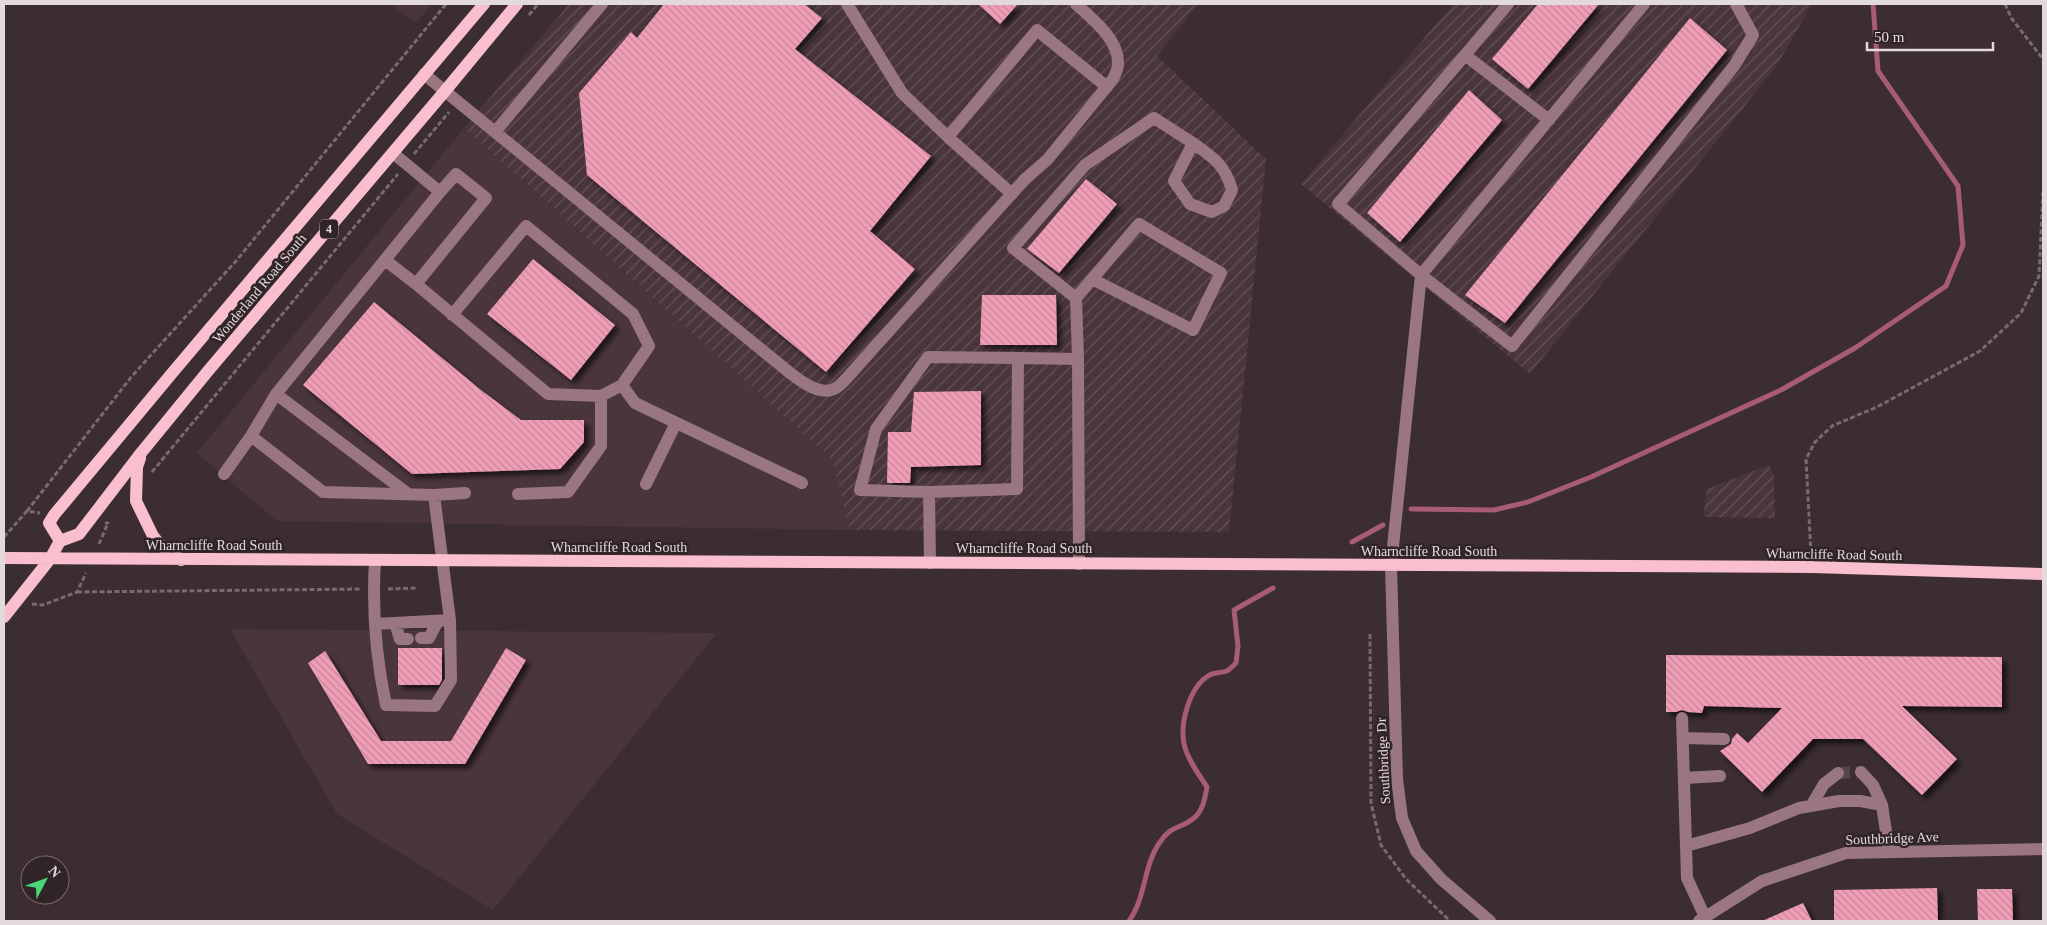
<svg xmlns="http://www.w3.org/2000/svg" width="2047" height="925" font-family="'Times New Roman',serif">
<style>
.built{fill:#4a353b}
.industrial{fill:url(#industrial-furrows)}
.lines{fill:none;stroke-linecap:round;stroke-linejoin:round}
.stream{stroke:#a75c74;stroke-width:5}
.building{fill:url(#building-back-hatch);filter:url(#shadow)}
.minor-tunnel{stroke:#54474b;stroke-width:12;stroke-dasharray:12 6;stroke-linecap:butt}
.path{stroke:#776b6e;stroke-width:3;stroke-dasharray:5 2.5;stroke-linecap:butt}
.minor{stroke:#997680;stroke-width:12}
.major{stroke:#f9bfce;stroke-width:12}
.labels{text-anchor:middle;stroke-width:5;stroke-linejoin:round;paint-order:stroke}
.shield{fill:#312427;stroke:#aea3a6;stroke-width:1}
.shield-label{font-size:12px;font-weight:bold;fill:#e3dadc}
.street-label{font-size:14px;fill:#e3dadc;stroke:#312427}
</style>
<defs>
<pattern id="industrial-furrows" width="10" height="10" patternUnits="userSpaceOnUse" patternTransform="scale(1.25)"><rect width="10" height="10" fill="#4a353b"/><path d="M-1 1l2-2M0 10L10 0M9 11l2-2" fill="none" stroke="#645257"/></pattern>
<pattern id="building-back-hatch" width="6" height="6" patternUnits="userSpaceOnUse" patternTransform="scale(1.25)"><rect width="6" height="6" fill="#f09db6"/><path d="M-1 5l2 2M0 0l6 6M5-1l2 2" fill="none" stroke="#c58699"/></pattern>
<filter id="shadow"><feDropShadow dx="4.5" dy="4.5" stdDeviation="2.5" flood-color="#0009"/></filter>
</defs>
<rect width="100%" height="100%" fill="#3b2d31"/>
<path class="built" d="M390,4H432L416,23Z
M464,128L832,459L850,530L277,521L197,453Z
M230,629L717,633L493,910L337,814Z"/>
<path class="industrial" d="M569,4H1198L1157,56L1266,159L1229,532L850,530L832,459L464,128Z
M1453,4H1812L1776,67L1530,374L1301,184Z
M1769,465L1774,475L1775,518L1703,517L1707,489Z"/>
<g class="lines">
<path class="stream" d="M1411,509L1494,510L1528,502L1591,477L1781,390L1855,348L1946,286L1963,245L1958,186L1878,71L1873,4
M1352,542L1383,525
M1129,921C1146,898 1143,866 1160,842C1171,825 1181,829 1194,818C1203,811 1205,798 1207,787C1188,758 1176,744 1187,708C1191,695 1197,683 1208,676C1213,672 1221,673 1227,671C1230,669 1233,666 1236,663L1238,646L1234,610L1273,588"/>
</g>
<path class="building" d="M664,4H804L822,18L795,49L931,156L870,231L915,269L826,372L587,175L579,93L631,32L637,38Z
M978,4H1018L1000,24Z
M1538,4H1599L1528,89L1492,59Z
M1690,18L1727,50L1505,323L1465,295Z
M1469,90L1502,120L1400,242L1367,213Z
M1086,179L1117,204L1059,273L1027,249Z
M533,259L615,325L571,380L487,314Z
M982,295H1056L1057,345H980Z
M374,302L481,390L521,420H584V442L560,469L412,474L303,385Z
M981,391V465L911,467L910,483H887L888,432H911L914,392Z
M398,648H442V680L439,685H398Z
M506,648L526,660L465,764H368L308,663L325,651L381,741H451Z
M1666,655L2002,657V707L1902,706L1957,759L1922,795L1863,739H1813L1762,792L1720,751L1731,744L1732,739L1737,733L1748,743L1782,708L1704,706L1702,713L1688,712L1682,710L1676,712H1666Z
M1937,888L1938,921H1834V890Z
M1977,889H2012L2013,921H1978Z
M1803,903L1812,921H1762Z"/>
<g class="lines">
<path class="minor-tunnel" d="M1838,773L1861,772"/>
<path class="path" d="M2005,4L2012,19L2043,59
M529,15L538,4
M414,154L449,112
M152,472L398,174
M27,511L132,376L236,261L446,4
M4,537L27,511L40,513
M99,544L108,523H105
M1811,554L1806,459L1815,442L1832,426L1877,407L1980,351L2021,313L2039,276L2043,191
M388,589L417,588
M77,592L362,589
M32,604L43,605L77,592L86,573
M1370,634L1371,803L1381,845L1406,879L1450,921"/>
<path class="minor" d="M847,4L902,93L948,137
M1508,4L1465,55L1549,120
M1465,55L1338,204L1421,275L1644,4
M424,74L773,359C787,370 815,398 834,389C839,387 843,382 846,379L1025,179L1047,160L1113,79C1115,75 1118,69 1118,64C1119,39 1092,19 1076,4
M495,132L602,4
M393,153L440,192L276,394L251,436L323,492L434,495L465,493
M440,192L456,174L486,198L416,284L548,394L601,396V446L568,492L518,494
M1012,194L948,137L1037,30L1107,87
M385,260L416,284
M1076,298L1013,248L1085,165L1154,118L1193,143L1174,181L1190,204L1212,212L1224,206L1232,190C1225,165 1213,157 1193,143
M452,315L526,226L633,314L649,346L622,385L601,396
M1018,358L928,357L876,429L860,490L929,492L1017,489L1018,358L1078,359L1079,564
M1078,359L1076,298L1139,224L1221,273L1193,330L1092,279
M622,385L635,403L802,483
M276,394L407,493
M224,474L251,436
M646,484L676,423
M929,492L930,563
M375,561C372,609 376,658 386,705L435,706L451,680L450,620L434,495
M395,623L400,639H408
M375,624L450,620
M421,638H429L438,621
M1682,718L1687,878L1705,917
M1683,738L1724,739
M1861,772L1873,785L1882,805
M1684,778L1720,776
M1811,806L1824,784L1838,773
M1686,846L1750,828L1799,808L1839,801H1860L1882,805L1889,852
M1490,921L1441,879L1416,851L1402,818L1397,779L1391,566L1421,275L1512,346L1734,66L1753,35L1736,4
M1699,921L1762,881L1846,853L2043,849"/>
<path class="major" d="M140,458L137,467L136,501L153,536L161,546L181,560
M60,541L49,523L54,515L173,372L484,4
M4,558L1812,567L2043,574
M4,617L50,559L60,541L79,534L141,453L208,371L445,91L517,4"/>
</g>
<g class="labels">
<rect class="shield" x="320" y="219.5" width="18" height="19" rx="4"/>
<g class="shield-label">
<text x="329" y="233">4</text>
</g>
<g class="street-label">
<text transform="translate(259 288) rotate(-50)" y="5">Wonderland Road South</text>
<text x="214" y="550">Wharncliffe Road South</text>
<text x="619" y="552">Wharncliffe Road South</text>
<text x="1024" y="553">Wharncliffe Road South</text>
<text x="1429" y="556">Wharncliffe Road South</text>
<text transform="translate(1834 554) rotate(1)" y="5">Wharncliffe Road South</text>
<text transform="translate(1383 761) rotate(-93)" y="5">Southbridge Dr</text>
<text transform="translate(1892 838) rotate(-2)" y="5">Southbridge Ave</text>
</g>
</g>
<rect width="2047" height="925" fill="none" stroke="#e3dadc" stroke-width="10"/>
<g transform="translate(45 880) rotate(49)"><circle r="24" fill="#312427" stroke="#786d6f"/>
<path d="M0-4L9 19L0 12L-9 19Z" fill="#49d778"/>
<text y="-8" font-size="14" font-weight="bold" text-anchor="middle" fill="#e3dadc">N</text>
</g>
<path d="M1867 42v8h126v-8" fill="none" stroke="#e3dadc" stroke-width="2.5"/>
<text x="1874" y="42" font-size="15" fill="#e3dadc" stroke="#312427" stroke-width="4" paint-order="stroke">50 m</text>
</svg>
